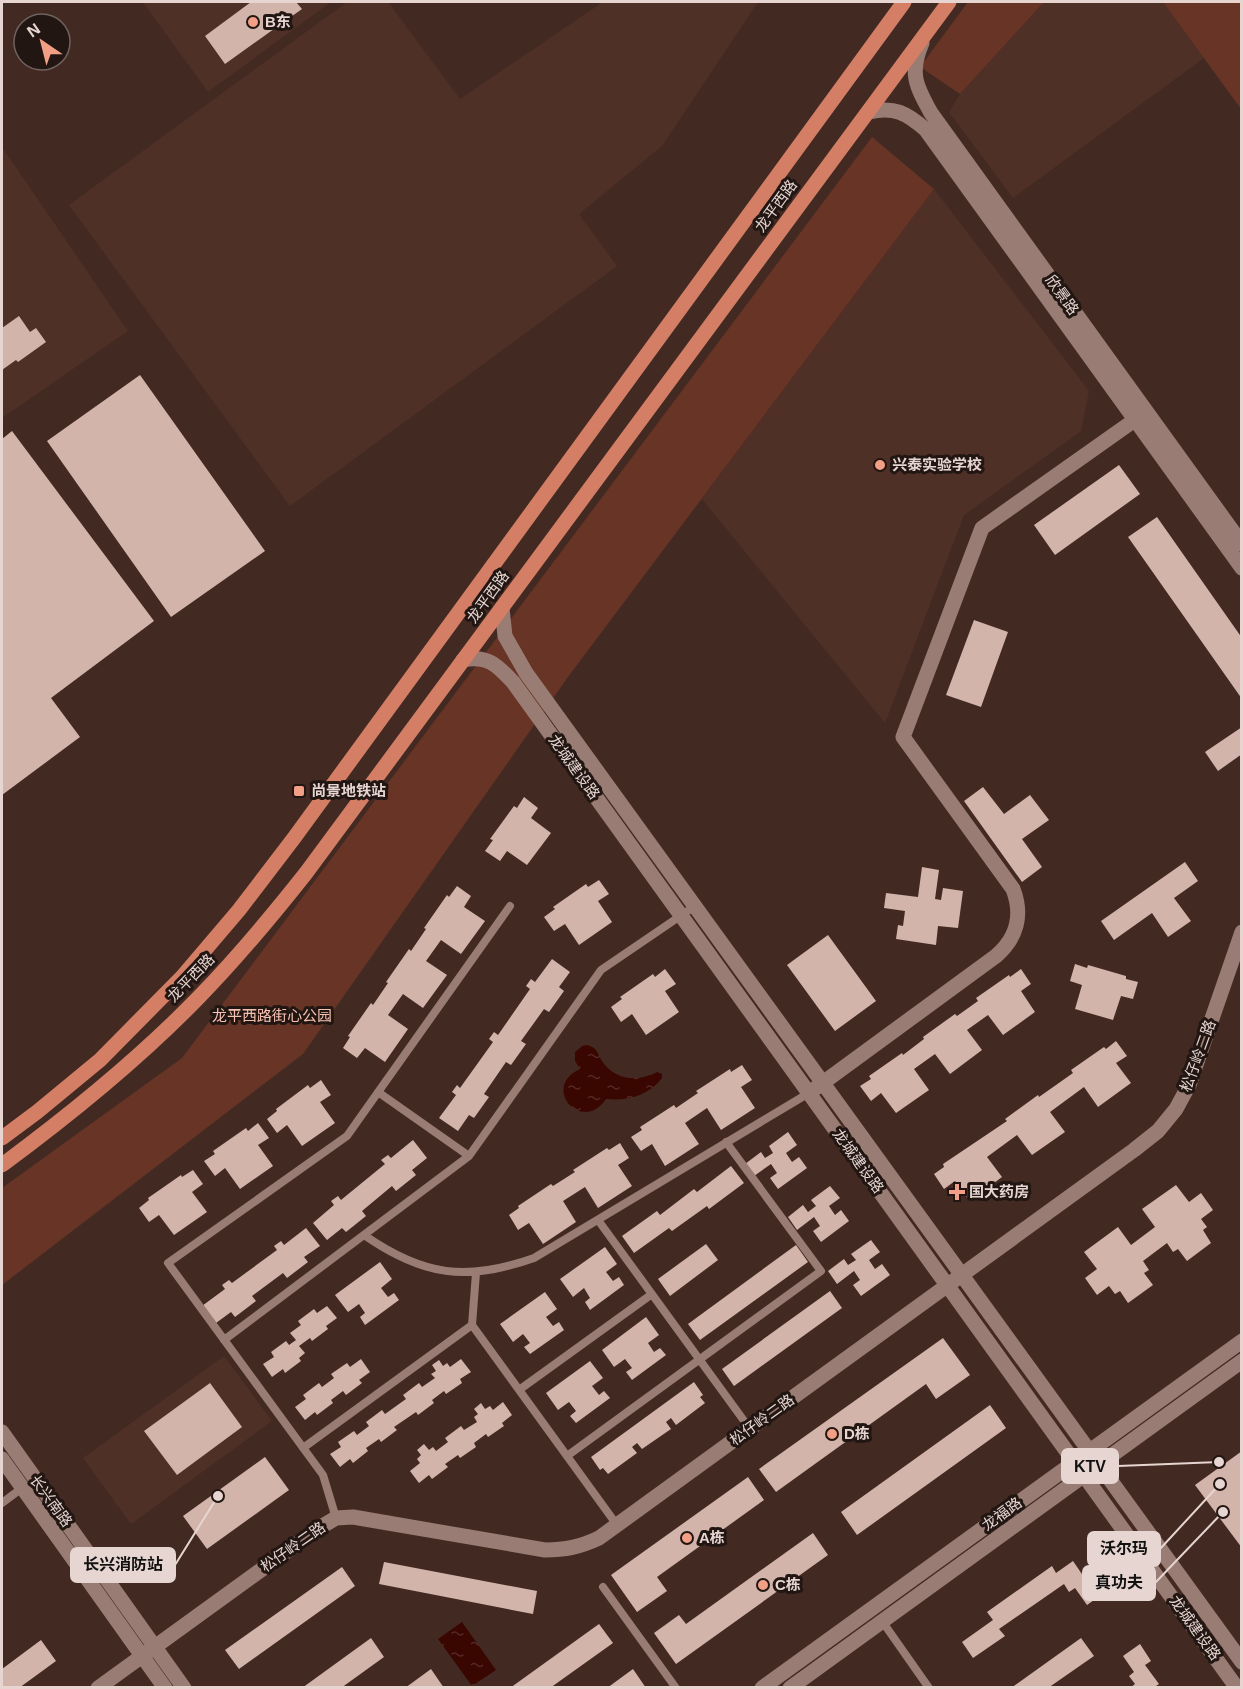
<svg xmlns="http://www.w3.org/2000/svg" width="1243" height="1689" font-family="Arial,'Noto Sans SC',sans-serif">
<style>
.built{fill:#4f3027}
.garden{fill:#673425}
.water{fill:url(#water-ripples)}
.building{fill:#d3b4ab}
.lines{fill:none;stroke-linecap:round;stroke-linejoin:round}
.service{stroke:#997c73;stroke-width:8}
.minor{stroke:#997c73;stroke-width:15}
.tertiary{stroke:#997c73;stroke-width:15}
.primary{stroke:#d37e65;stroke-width:15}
.poi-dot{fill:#f39f86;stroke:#211612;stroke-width:2}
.labels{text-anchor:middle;stroke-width:6;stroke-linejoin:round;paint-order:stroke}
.poi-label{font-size:15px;font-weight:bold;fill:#e6d5d1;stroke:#211612;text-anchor:start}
.street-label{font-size:15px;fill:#e6d5d1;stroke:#211612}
.park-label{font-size:15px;fill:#f7c1b1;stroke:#211612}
.leader{fill:none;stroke:#e6d5d1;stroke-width:2}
.callout-dot{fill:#e6d5d1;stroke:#211612;stroke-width:2}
.callout{fill:#e6d5d1;stroke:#e6d5d1;stroke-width:2}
.callout-label{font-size:16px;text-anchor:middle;font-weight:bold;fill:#111}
</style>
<defs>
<pattern id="water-ripples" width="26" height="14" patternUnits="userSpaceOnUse" patternTransform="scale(1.5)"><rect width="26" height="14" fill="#390600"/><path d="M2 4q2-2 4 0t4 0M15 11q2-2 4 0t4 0" fill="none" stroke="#562924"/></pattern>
</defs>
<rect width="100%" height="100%" fill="#422a23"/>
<path class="built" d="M143,2H331L208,92Z
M347,2H388L460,99L603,2H758L662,146L579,214L617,266L290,506L69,205Z
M1044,2H1163L1204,58L1013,198L949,112L960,94Z
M2,147L128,331L2,418Z
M934,189L1089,391L1081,431L964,515L885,723L702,499Z
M224,1356L272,1421L131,1524L83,1458Z"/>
<path class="garden" d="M968,2H1044L960,94L920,67Z
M1163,2H1241V109Z
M872,137L934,189L568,677L303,1054L2,1285V1188L182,1058Z"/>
<path class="water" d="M587,1045C597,1047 597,1053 602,1061C615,1081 639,1082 657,1072L662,1074V1078C648,1096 628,1101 606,1099C582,1135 540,1087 580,1069L575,1061V1052L582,1046Z
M462,1622L496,1670L472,1686L438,1639Z"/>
<path class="building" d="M251,2H296L302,9L225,64L205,36Z
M19,316L30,332L36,328L46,342L18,362L16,360L2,370V328Z
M140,375L265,551L171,617L47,441Z
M12,431L154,621L51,698L80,737L2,795V439Z
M1119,465L1140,494L1055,555L1034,525Z
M1157,517L1242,638V699L1128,537Z
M974,620L1008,632L981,707L946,695Z
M1242,727V754L1218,771L1205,752Z
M983,787L1004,814L1030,795L1049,820L1022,839L1042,867L1022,882L964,801Z
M524,797L538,808L531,818L551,833L527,865L507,851L500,861L485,851L493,840L490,839L514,806L517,808Z
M1185,862L1198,881L1174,898L1191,921L1168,937L1152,913L1114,940L1101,921Z
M922,867L939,870L935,899L941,900L943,888L963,891L958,928L938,926L936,945L896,939L898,925L903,926L905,911L884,908L886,893L918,897Z
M599,880L609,894L598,901L612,922L579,945L565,924L554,931L544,917L555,909L553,907L586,884L588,887Z
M457,886L471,896L464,907L485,921L461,954L441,940L426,961L447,975L423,1008L403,994L388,1015L408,1029L385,1062L365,1048L357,1058L343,1048L350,1037L348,1036L371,1003L373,1005L388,983L386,982L409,949L411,951L426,929L424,928L447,895L449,897Z
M828,935L876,1001L835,1031L787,965Z
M552,959L570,972L559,987L564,991L549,1012L544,1009L521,1041L526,1044L511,1065L506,1062L484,1094L489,1097L474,1118L469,1115L458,1131L439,1118L456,1095L452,1092L457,1085L460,1088L493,1042L489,1039L494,1032L498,1035L530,989L526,986L531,979L535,982Z
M1075,964L1087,968L1088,965L1126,976V979L1138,982L1133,999L1121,996L1113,1020L1075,1009L1082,985L1070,981Z
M665,969L676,984L665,991L679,1012L646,1035L632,1014L621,1022L611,1007L622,999L620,997L653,974L655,977Z
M1021,969L1031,984L1021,991L1035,1012L1003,1035L988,1015L967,1030L982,1050L950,1074L935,1054L914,1069L929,1090L896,1113L881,1093L871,1101L860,1086L871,1079L869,1076L902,1053L903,1055L924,1039L923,1037L955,1014L957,1016L978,1001L976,998L1009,975L1010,977Z
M1116,1041L1127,1056L1116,1063L1131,1083L1098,1107L1084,1087L1050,1112L1065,1132L1032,1155L1017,1135L987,1157L1002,1177L970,1201L955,1181L944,1189L934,1174L944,1167L943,1164L1007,1121L1005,1119L1038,1095L1039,1097L1073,1073L1071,1070L1104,1047L1106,1049Z
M742,1065L752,1080L741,1087L755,1108L721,1130L707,1108L685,1123L699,1144L665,1166L652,1144L641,1151L631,1137L642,1130L640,1127L674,1105L676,1108L698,1093L696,1091L730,1069L731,1072Z
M321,1080L331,1095L320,1102L335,1123L302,1146L287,1125L277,1133L267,1119L277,1111L276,1109L308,1085L310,1088Z
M258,1123L269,1138L258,1145L273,1166L240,1189L225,1168L215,1176L204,1161L215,1154L213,1151L246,1128L248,1131Z
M788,1132L797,1145L786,1153L792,1162L799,1157L807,1168L778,1189L770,1178L777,1173L771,1164L754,1176L745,1164L761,1152L765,1158L773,1153L769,1146Z
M413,1140L427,1158L412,1170L416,1175L396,1191L392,1186L362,1211L366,1216L346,1232L342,1228L327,1240L313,1223L334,1205L331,1201L338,1196L341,1200L385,1164L381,1160L388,1155L391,1158Z
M620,1143L629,1158L618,1165L632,1186L598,1208L585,1187L563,1201L576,1222L543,1244L529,1223L518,1230L509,1215L519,1208L518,1206L551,1184L553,1186L575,1172L573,1170L607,1148L609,1150Z
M731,1166L744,1183L709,1209L707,1206L672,1231L669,1228L634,1253L622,1236L657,1211L660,1215L694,1189L697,1192Z
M193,1170L203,1184L192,1192L207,1212L174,1235L159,1215L149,1222L139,1208L149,1200L148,1198L181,1175L182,1177Z
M1176,1185L1189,1202L1201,1193L1213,1210L1201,1219L1207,1227L1203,1230L1211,1243L1187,1261L1178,1249L1173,1252L1167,1243L1143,1261L1149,1270L1144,1273L1153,1285L1128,1303L1120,1291L1115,1294L1109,1286L1097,1295L1085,1278L1097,1269L1084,1252L1118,1227L1131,1245L1155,1227L1142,1209Z
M830,1186L840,1198L829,1206L835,1215L841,1210L849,1221L821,1242L813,1231L820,1226L814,1217L797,1230L788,1217L803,1205L808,1212L816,1206L811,1200Z
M306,1228L320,1246L304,1257L308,1262L287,1278L283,1273L252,1296L256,1301L235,1317L231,1312L216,1323L202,1306L225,1289L222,1285L229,1280L232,1283L277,1250L274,1246L281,1241L284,1245Z
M871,1240L880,1252L869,1260L875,1269L882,1264L890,1275L861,1296L853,1285L860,1280L854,1271L837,1284L828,1271L844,1259L848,1265L856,1260L851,1254Z
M706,1244L718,1260L670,1296L658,1279Z
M796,1245L808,1262L700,1340L688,1324Z
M605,1247L617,1264L606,1272L613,1281L619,1277L624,1285L590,1310L585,1302L590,1298L584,1288L573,1297L560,1279Z
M380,1262L392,1279L381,1288L388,1297L394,1293L399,1300L365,1325L360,1317L365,1313L359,1304L348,1312L335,1295Z
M830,1291L842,1308L734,1386L722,1369Z
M545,1292L557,1309L546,1317L553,1326L559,1322L564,1330L530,1354L524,1347L530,1343L523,1334L513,1342L500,1324Z
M327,1306L337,1318L326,1326L328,1329L312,1341L310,1338L299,1346L305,1353L299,1358L301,1361L285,1373L283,1369L272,1377L263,1364L274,1357L271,1352L286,1341L289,1345L296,1340L290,1333L301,1325L298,1321L314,1309L317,1313Z
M646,1317L659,1335L648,1343L654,1352L660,1348L666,1355L632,1380L626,1372L632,1368L625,1359L614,1367L602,1350Z
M943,1338L970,1375L936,1399L926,1384L776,1492L759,1469Z
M361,1359L370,1372L359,1380L362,1383L346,1395L343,1391L331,1400L333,1403L317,1415L315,1412L305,1420L295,1407L306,1399L303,1395L319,1383L322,1387L334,1378L331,1374L347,1363L350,1367Z
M461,1359L471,1372L460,1379L462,1383L446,1394L444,1391L432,1400L434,1403L418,1415L416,1412L394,1427L397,1430L381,1442L379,1439L366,1448L368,1451L353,1463L350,1459L340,1467L330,1454L341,1447L338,1442L354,1431L357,1435L369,1426L366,1422L382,1410L385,1414L406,1399L403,1395L419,1383L422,1387L435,1378L431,1374L436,1371L432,1365L439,1360L443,1366L447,1363L450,1367Z
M590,1361L603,1378L592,1386L599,1395L604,1391L610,1398L576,1423L570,1416L576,1411L569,1402L558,1410L546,1393Z
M694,1382L703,1395L700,1397L705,1403L676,1425L671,1418L666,1422L671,1429L642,1449L637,1443L632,1447L637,1453L608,1474L603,1468L600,1470L591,1457Z
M210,1383L242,1427L177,1475L144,1431Z
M503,1402L512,1415L502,1423L504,1426L488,1437L486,1434L474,1443L476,1447L460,1458L458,1455L445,1464L448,1467L432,1479L429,1475L419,1483L410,1471L420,1463L417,1459L421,1455L417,1450L424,1444L429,1450L433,1447L436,1451L448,1442L445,1438L461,1426L464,1430L477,1422L474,1417L478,1414L474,1409L481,1403L485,1409L490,1406L493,1410Z
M990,1405L1006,1428L857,1535L841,1512Z
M1242,1451V1548L1195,1485Z
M265,1457L289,1490L207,1549L183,1516Z
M748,1477L764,1500L657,1577L667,1591L637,1612L611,1575Z
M813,1533L828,1555L676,1664L654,1633L679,1615L686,1624Z
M1073,1561L1086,1580L1092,1576L1104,1593L1087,1605L1075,1588L1069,1592L1064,1584L999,1629L1005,1636L973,1658L962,1642L993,1620L987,1612L1052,1566L1056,1573Z
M384,1562L537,1591L533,1614L379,1584Z
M342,1567L355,1586L239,1669L225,1650Z
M599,1624L613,1643L550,1688H510Z
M371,1638L384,1657L341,1688H302Z
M1081,1638L1094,1656L1048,1688H1011Z
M41,1640L56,1661L19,1688H2V1669Z
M1140,1644L1151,1661L1145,1665L1159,1684L1153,1688H1130L1135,1684L1129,1676L1134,1672L1123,1656Z
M431,1669L444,1688H405Z
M633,1669L646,1688H607Z"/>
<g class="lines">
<path class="service" d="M378,1092L469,1156
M598,1220L750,1429
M364,1235C423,1276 467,1282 534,1258L809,1093
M472,1325L617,1525
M224,1340L469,1156L601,970L695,906
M519,1390L652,1294
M303,1448L472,1325L476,1273
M567,1456L821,1271L726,1142
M2,1503L22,1488
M336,1518L323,1475L168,1263L347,1136L510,906
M603,1587L676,1688
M882,1621L929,1688"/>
<path class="minor" d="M922,43C909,73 916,86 931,113L1242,544
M869,112C894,106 907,113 926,130L1242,568
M809,1093L996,956C1017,938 1023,915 1013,889L903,737L982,528L1146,412
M2,1432L184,1688
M2,1459L165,1688
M98,1688L319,1528L336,1518L353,1517L545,1550C565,1550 580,1547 599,1538L1134,1150L1158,1131L1176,1109L1189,1085L1242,932"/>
<path class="tertiary" d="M502,608L505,636L526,673L1242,1662
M463,660C488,655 497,665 513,682L1237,1688
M762,1688L1242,1341
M790,1688L1242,1361"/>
<path class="primary" d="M2,1138L37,1112L100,1060L182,977L239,910L294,838L904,2
M2,1165C71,1114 139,1059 199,997C237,958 272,916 306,873L949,2"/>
</g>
<g class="poi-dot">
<circle cx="253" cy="22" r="6"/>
<circle cx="880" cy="465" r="6"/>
<rect x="293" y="785" width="12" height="12" rx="3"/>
<path d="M954 1183h6v6h6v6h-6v6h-6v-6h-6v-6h6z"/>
<circle cx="832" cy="1434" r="6"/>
<circle cx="687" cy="1538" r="6"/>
<circle cx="763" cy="1585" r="6"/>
</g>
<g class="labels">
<g class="poi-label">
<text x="265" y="27">B东</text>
<text x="892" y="470">兴泰实验学校</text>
<text x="311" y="796">尚景地铁站</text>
<text x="969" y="1197">国大药房</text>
<text x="844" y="1439">D栋</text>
<text x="699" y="1543">A栋</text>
<text x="775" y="1590">C栋</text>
</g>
<g class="street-label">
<text transform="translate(776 206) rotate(-54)" y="5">龙平西路</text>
<text transform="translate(1062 295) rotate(54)" y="5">欣景路</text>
<text transform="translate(488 597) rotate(-54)" y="5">龙平西路</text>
<text transform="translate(574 767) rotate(54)" y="5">龙城建设路</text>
<text transform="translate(191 978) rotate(-46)" y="5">龙平西路</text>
<text transform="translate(1198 1056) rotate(-70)" y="5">松仔岭二路</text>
<text transform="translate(858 1161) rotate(54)" y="5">龙城建设路</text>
<text transform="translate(762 1420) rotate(-36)" y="5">松仔岭二路</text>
<text transform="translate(51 1501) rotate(54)" y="5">长兴南路</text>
<text transform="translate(1002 1514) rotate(-36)" y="5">龙福路</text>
<text transform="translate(293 1547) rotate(-35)" y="5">松仔岭二路</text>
<text transform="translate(1195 1628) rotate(54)" y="5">龙城建设路</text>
</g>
<g class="park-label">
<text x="272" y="1021">龙平西路街心公园</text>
</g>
</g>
<path class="leader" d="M1219 1462L1118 1466M1220 1484L1160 1549M218 1496L175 1565M1223 1512L1155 1583"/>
<g class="callout-dot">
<circle cx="1219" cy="1462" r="6"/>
<circle cx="1220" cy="1484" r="6"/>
<circle cx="218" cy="1496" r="6"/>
<circle cx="1223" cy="1512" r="6"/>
</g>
<g class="callout">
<rect x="1062" y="1449" width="56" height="34" rx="6"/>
<rect x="1088" y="1532" width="72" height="34" rx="6"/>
<rect x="71" y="1548" width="104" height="34" rx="6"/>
<rect x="1083" y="1566" width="72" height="34" rx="6"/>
</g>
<g class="callout-label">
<text x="1090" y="1472">KTV</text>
<text x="1124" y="1554">沃尔玛</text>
<text x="123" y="1570">长兴消防站</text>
<text x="1119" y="1588">真功夫</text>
</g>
<rect width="1243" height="1689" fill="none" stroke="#e6d5d1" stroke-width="6"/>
<g transform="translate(42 42) rotate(325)"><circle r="28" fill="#211612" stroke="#70625e" stroke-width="1.5"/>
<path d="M0-4.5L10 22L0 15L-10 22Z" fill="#f39f86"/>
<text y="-9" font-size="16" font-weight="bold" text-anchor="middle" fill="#e6d5d1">N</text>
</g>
</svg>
